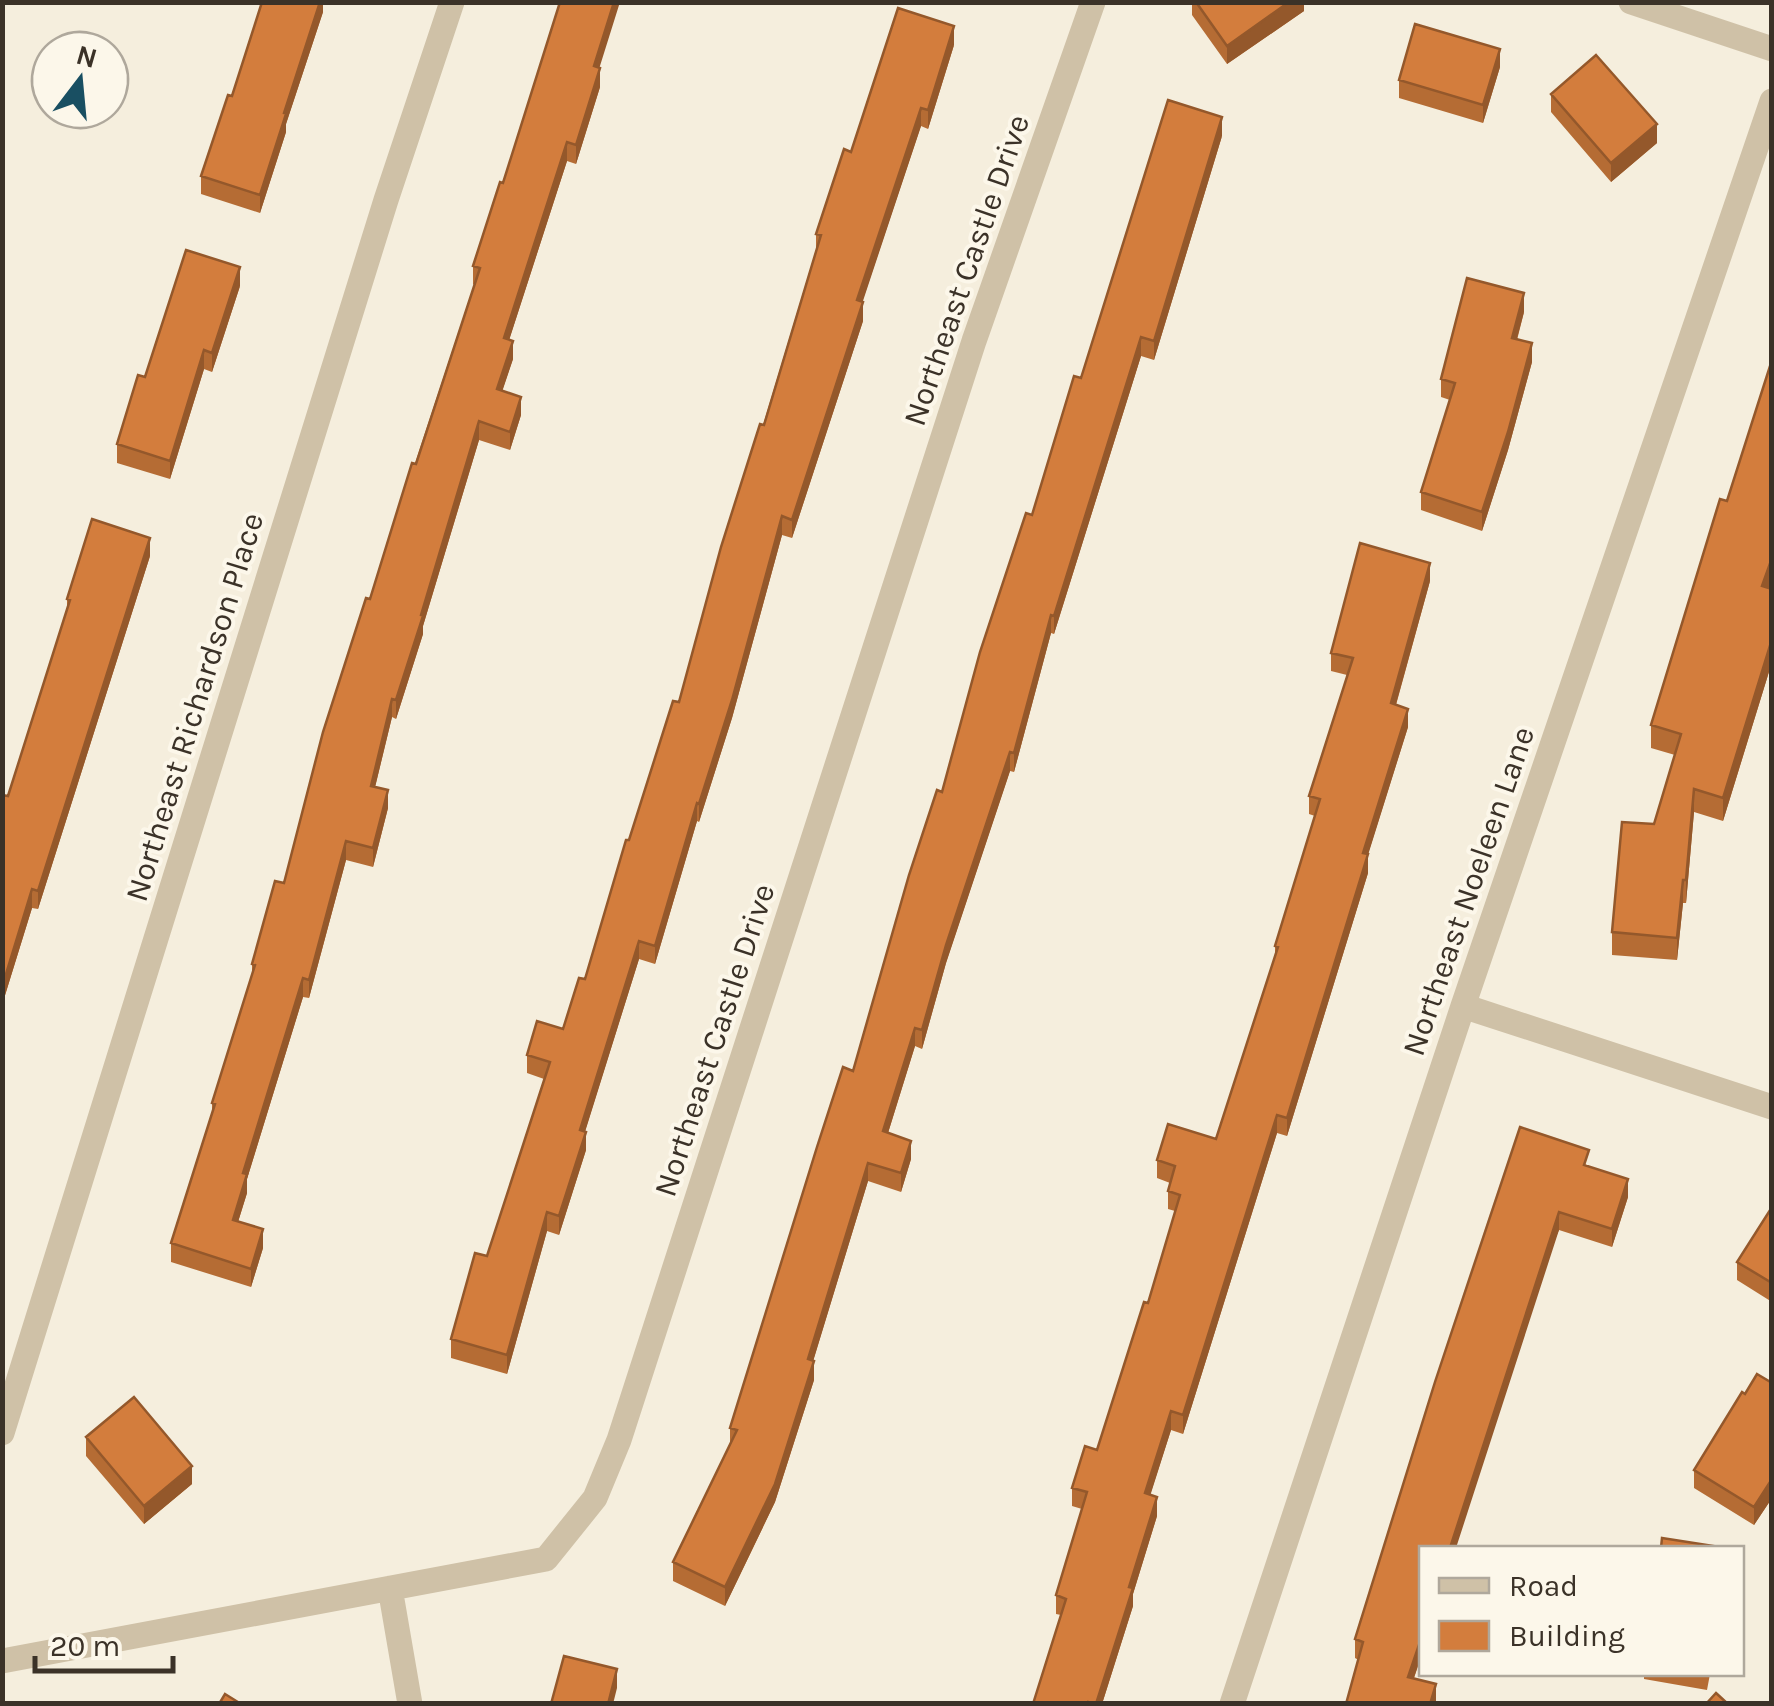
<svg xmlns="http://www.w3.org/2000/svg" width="1774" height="1706" font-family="Karla,sans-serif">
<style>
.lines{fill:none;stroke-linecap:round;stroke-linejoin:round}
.minor{stroke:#cfc1a7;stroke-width:25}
.wall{fill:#b56c34}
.shaded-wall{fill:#94582b}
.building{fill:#d37d3d;stroke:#94582b;stroke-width:2.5}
.labels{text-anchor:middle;stroke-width:8;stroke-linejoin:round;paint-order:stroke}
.street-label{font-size:32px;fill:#3b3228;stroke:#fcf7ea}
</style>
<rect width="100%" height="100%" fill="#f5eedd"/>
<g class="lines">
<path class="minor" d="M1631,2L1772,49
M1463,1006L1772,1107
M2,1433L386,200L452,2
M390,1588L410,1704
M2,1661L546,1559L595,1498L619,1440L974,341L1093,2
M1232,1704L1463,1006L1772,101"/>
</g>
<path class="wall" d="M323,2V12L286,124V132L260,213L201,194V176L232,96Z
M1192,2H1304V11L1227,64L1192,15Z
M954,45L928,129L921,126L862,302L863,321L792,538L782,535L732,718L699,822L697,821L655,964L639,959L585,1131L586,1150L559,1235L547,1231L507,1374L451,1358V1339L487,1256L544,1079L527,1073V1055L563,1029L585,979L629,840L679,702L816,250V234L851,152Z
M1500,67L1483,123L1399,98V80Z
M599,68L600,87L576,164L567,161L509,340L513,359L502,391L521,415L510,450L479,440L423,626V634L396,719L392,717L375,787L388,808L373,867L346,860L309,998L303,997L247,1179V1193L238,1222L263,1248L251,1287L171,1262V1243L212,1112V1103L252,974V964L284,883L370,599L474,285L473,284V266L503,183Z
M1551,94L1657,143L1611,182L1551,112Z
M1222,136L1154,360L1141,356L1054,634L1051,633L1014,772L1010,771L946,963L922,1049L915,1046L888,1133L911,1159L901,1192L868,1181L813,1361L814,1380L775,1502L725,1606L673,1581V1562L730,1444V1428L853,1071L1032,515L1081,378Z
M240,286L212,372L204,369L170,479L117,463V444L145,377Z
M1524,312L1517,340L1532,362L1508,450L1482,531L1421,510V492L1450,400L1441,397V379Z
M150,556L38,909L32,908L2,1005V795L8,796L67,611V599Z
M1430,581L1396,705L1408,727L1368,854V873L1287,1136L1277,1133L1183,1434L1171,1430L1150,1495L1157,1516L1133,1594V1606L1102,1704H1033L1061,1615L1056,1614V1595L1082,1509L1072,1506V1488L1097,1450L1148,1303L1175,1211L1168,1209V1191L1170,1183L1157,1178V1160L1216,1139L1275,958V946L1315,816L1309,814V796L1347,675L1331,671V653Z
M1769,588L1772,589V662L1723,821L1694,812L1686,903H1683L1677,960L1612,955V932L1654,824L1675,755L1651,748V725Z
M1520,1127L1589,1166L1628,1197L1612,1247L1559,1230L1422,1548V1654L1414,1678L1435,1704L1355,1658V1639Z
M1772,1207V1302L1737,1280V1262Z
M1772,1383V1498L1754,1525L1694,1488V1470L1745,1394Z
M86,1437L192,1484L144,1524L86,1456Z
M1644,1674H1710L1707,1690L1644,1679Z"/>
<path class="shaded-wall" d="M320,2H323V12L286,124V132L260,213V195L284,113Z
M614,2H620L594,85V66Z
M1289,2H1304V11L1227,64V46Z
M954,26V45L928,129V110Z
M1500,49V67L1483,123V105Z
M600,68V87L576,164V145Z
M921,108V126L857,319V300Z
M1222,117V136L1154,360V341Z
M1657,124V143L1611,182V163Z
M567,142V161L504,356V338Z
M240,267V286L212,372V353Z
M1524,293V312L1512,357V338Z
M863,302V321L792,538V520Z
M1141,337V356L1054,634V616Z
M513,341V359L497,407V389Z
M1532,343V362L1508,450L1482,531V512Z
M204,350V369L170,479V461Z
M521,397V415L510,450V432Z
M479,421V440L423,626V634L396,719V700Z
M782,516V535L732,718L699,822V804Z
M150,538V556L38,909V891Z
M1772,558V581L1762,609V586Z
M1430,563V581L1391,722V703Z
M1051,615V633L1014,772V753Z
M1772,639V662L1723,821V798Z
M392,699V717L371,804V786Z
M1408,709V727L1363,871V853Z
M1010,752V771L946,963L922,1049V1030L946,945Z
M1694,789V812L1686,903V880Z
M388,790V808L373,867V848Z
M697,803V821L655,964V946Z
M346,841V860L309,998V980Z
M1368,854V873L1287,1136V1118Z
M1683,880V903L1677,960V938Z
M32,889V908L2,1005V987Z
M639,941V959L580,1148V1130Z
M303,978V997L247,1179V1193L233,1238V1220L243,1173Z
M915,1028V1046L883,1149V1131Z
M1277,1115V1133L1183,1434V1415Z
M586,1132V1150L559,1235V1216Z
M911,1141V1159L901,1192V1173Z
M868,1163V1181L808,1378V1359Z
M1628,1179V1197L1612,1247V1229Z
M547,1212V1231L507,1374V1355Z
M1559,1212V1230L1456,1548H1450Z
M263,1229V1248L251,1287V1269Z
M814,1361V1380L775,1502L725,1606V1587Z
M1171,1411V1430L1145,1512V1493Z
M192,1466V1484L144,1524V1506Z
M1772,1479V1498L1754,1525V1507Z
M1157,1497V1516L1133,1594V1606L1102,1704H1096L1129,1587Z
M1422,1636V1654L1408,1695V1677Z
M617,1669V1688L613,1704H608Z
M1436,1684V1702L1430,1704Z"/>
<path class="building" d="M262,2H320L284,113L286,114L260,195L201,176L228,95L232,96Z
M560,2H614L594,66L600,68L576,145L567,142L504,338L513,341L497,389L521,397L510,432L479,421L421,615L423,616L396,700L392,699L371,786L388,790L373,848L346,841L309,980L303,978L243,1173L247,1174L233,1220L263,1229L251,1269L171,1243L215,1104L212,1103L255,965L252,964L275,881L284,883L323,732L366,598L370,599L412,463L416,464L480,268L473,266L500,182L503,183Z
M1196,2H1289L1227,46Z
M898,8L954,26L928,110L921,108L857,300L863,302L792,520L782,516L732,700L699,804L697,803L655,946L639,941L580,1130L586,1132L559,1216L547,1212L507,1355L451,1339L475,1253L487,1256L550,1062L527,1055L537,1021L563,1029L579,978L585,979L626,840H629L673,701L679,702L721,547L760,424L764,425L821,235L816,234L844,149L851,152Z
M1415,24L1500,49L1483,105L1399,80Z
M1596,55L1657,124L1611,163L1551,94Z
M1168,100L1222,117L1154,341L1141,337L1054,616L1051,615L1014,753L1010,752L946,945L922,1030L915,1028L883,1131L911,1141L901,1173L868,1163L808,1359L814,1361L775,1484L725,1587L673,1562L737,1430L730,1428L817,1147L843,1067L853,1071L909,875L937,790L942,792L980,652L1026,513L1032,515L1074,376L1081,378Z
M186,250L240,267L212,353L204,350L170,461L117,444L138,375L145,377Z
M1467,278L1524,293L1512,338L1532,343L1508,432L1482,512L1421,492L1455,383L1441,379Z
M1770,366L1772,367V558L1762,586L1772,589V639L1723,798L1694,789L1686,880H1683L1677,938L1612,932L1622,822L1654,824L1681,734L1651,725L1720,499L1727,501Z
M92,519L150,538L38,891L32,889L2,987V795L8,796L70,600L67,599Z
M1360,543L1430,563L1391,703L1408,709L1363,853L1368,854L1287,1118L1277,1115L1183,1415L1171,1411L1145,1493L1157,1497L1129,1587L1133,1588L1096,1704L1088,1702L1087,1704H1033L1066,1599L1056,1595L1087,1492L1072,1488L1085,1446L1097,1450L1144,1302L1148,1303L1180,1195L1168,1191L1175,1166L1157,1160L1168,1124L1216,1139L1278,947L1275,946L1320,799L1309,796L1353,658L1331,653Z
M1520,1127L1589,1150L1584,1165L1628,1179L1612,1229L1559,1212L1450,1548H1422V1636L1408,1677L1436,1684L1430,1704H1346L1363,1642L1355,1639L1435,1382Z
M1772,1207V1283L1737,1262Z
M1757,1374L1772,1383V1479L1754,1507L1694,1470L1742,1392L1745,1394Z
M134,1397L192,1466L144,1506L86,1437Z
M1662,1538L1726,1548H1661Z
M564,1656L617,1669L608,1704H551Z
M1716,1693L1728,1704H1706Z
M225,1694L241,1704H219Z"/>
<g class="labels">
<g class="street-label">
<text transform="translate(966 270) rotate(-71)" y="11">Northeast Castle Drive</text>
<text transform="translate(194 707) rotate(-73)" y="11">Northeast Richardson Place</text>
<text transform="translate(1468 891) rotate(-71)" y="11">Northeast Noeleen Lane</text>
<text transform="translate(714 1040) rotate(-72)" y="11">Northeast Castle Drive</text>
</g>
</g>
<rect width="1774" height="1706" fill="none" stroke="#3b3228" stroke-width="10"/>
<rect x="1419" y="1546" width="325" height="130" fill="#fcf7ea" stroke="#afa89c" stroke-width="2.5"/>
<rect x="1439" y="1578" width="50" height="15" fill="#cfc1a7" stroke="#afa89c" stroke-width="2.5"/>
<text x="1509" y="1596" font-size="30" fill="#3b3228">Road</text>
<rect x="1439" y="1621" width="50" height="30" fill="#d37d3d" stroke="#afa89c" stroke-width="2.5"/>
<text x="1509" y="1646" font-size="30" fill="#3b3228">Building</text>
<g transform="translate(80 80) rotate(16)"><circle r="48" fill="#fcf7ea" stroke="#afa89c" stroke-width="2.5"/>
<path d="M0-8L18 38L0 25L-18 38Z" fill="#194f62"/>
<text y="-15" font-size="28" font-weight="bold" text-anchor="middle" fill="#3b3228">N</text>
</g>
<path d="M35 1656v15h138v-15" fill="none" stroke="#3b3228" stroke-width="5"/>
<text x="50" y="1656" font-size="30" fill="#3b3228" stroke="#fcf7ea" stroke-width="8" paint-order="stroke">20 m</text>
</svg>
